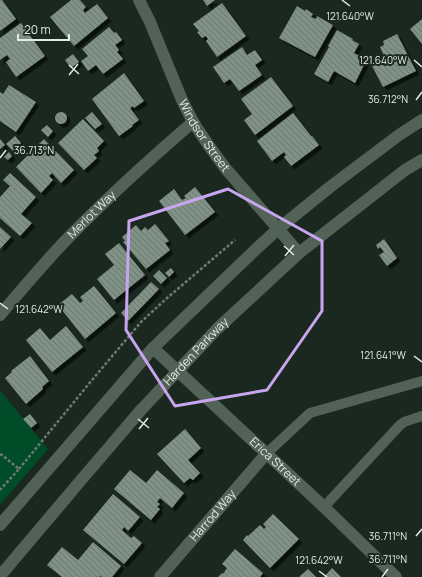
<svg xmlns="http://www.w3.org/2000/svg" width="422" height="577" font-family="Manrope,sans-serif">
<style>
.park{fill:#004c28}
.building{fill:url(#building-back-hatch);filter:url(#shadow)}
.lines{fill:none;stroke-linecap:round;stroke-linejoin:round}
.path{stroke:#6d7971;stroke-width:2.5;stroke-dasharray:3 2;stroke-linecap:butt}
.service{stroke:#526257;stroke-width:10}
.minor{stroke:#526257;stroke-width:12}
.tertiary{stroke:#526257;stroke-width:12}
.marked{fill:none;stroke:#c8a6ef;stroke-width:3;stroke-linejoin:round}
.ticks{fill:none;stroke:#e1eae4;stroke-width:1.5}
.labels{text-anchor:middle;stroke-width:4;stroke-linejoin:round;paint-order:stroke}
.street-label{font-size:12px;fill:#e1eae4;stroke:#1a281f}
.ticks-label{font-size:10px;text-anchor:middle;fill:#e1eae4;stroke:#1a281f;stroke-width:4;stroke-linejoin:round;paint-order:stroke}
</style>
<defs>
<pattern id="building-back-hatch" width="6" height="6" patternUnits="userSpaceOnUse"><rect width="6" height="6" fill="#809185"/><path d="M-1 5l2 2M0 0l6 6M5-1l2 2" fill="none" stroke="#6b776e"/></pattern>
<filter id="shadow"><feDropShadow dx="3.5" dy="3.5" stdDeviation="0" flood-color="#0009"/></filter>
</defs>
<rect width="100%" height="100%" fill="#1a281f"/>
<path class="park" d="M0,390L48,449L0,505Z"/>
<path class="building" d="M0,0H2L16,19L0,31Z
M71,0H80L86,7L83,10L85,13L97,4L108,18L74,46L50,17Z
M203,0H215L207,6Z
M222,3L246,36L217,57L206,41L208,39L206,36L202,38L197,32L199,31L193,24Z
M297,6L305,11L306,9L313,14L311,17L316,19L317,16L333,25L315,57L279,38Z
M422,19V44L410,29Z
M21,23L45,56L16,77L6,62L10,59L7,55L0,60V38Z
M109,27L114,33L116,32L122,40L115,45L119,50L117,52L123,59L103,74L96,65L88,71L81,61L88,56L82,49Z
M337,30L353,39L352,40L359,44L354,53L361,57L359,60L365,63L355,83L334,71L328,82L314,74L329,47L328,46Z
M397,34L416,71L383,87L371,64L379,60L378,59L384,56L380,47L384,45L383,41Z
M242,47L247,55L255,50L262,60L255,65L262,75L239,91L230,79L224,83L213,67Z
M73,54L79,62L71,68L65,60Z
M124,73L144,101L134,108L133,106L130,108L139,120L132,125L133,126L119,136L92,99Z
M271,77L293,106L255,135L244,120L252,114L241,99Z
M9,85L36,102L16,132L0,121V92L3,94Z
M55 118a6 6 0 1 1 12 0a6 6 0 1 1-12 0Z
M92,112L102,124L95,129L85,118Z
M293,113L311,136H312L319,145L291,166L284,157L286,155L284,152L272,161L257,141Z
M83,119L104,141L97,148L99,151L94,155L97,158L84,170L58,143Z
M47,125L53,131L48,137L41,130Z
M15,136L21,143L13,151L6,144Z
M0,139L5,145L0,149Z
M44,139L74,170L61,183L52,173L49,176L53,180L41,193L16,167Z
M9,152L12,156L8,160L4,157Z
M10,173L36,197L21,214L32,223L20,236L0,218V197L10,186L3,180Z
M195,187L215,212L185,235L159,201L174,189L182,200L186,198L184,196Z
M155,224L169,241L165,243L170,250L146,269L123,242L125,241L122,237L136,225L141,231L145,227L148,230Z
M0,227L11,237L0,249Z
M384,239L397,258L387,266L379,255L384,252L380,247L378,249L376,245Z
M119,243L145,275L114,300L97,279L114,265L105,254Z
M171,268L174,272L169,277L165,273Z
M159,270L167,278L161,284L153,276Z
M151,282L159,289L128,321L121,313Z
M94,286L116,313L85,339L58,305L72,294L80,303L83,301L80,297Z
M66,326L83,347L52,372L26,340L40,328L50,340Z
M30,356L49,381L42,387L43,389L26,404L5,378L12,372L11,371Z
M30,414L37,423L31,428L23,419Z
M185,429L201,448L188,460L200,473L193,480L190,478L184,483L157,454Z
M130,470L146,483L157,470L184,493L172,508L160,498L157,502L160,504L157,507L160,509L151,520L114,489Z
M113,494L140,517L128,531L124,527L122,530L131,538L134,536L142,543L124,564L83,530Z
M273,514L299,539L270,568L243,540L247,535L248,536L260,525L264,529L266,527L263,524Z
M93,542L121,566L112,577H102L100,576L99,577H62L47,565L62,547L78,560Z
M235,549L263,573L260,577H218L222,573L223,574L227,568L222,564Z
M332,568L341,577H324Z
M308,569L316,577H299Z"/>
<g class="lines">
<path class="path" d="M0,454L2,455L19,469L0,490
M19,469L92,380L141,322L166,299L235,240"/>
<path class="service" d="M266,454L310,413L422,381
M324,507L400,425L404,422L422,416"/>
<g class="minor">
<path id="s1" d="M139,0L150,22L182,100L193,122L209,146L226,169L299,253"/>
<path id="s2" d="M0,315C22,289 44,263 68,238C108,197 150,159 193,122"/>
<path id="s3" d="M153,348L324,507L396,577"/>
<path id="s4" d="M160,577L266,454"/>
</g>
<g class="tertiary">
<path d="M0,525L153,348L254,251L278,229L330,187L399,135L422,120"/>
<path id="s5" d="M0,576L82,479L141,410L217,329L299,253L405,170L422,160"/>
</g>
</g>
<path class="marked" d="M228,189L322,241V311L267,390L175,406L126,330L129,221Z"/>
<path class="ticks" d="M342,0L350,6M414,60L422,67M69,65L79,74M69,75L78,64M416,100L422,92M0,158L6,150M284,246L294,255M285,256L294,245M0,303L8,309M414,356L422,362M138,419L149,428M139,429L148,418M416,536L422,529M319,571L327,577M382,577L388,569"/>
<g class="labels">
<g class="street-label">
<text dy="4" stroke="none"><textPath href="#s1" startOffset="151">Windsor Street</textPath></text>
<text dy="4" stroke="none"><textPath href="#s2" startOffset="136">Merlot Way</textPath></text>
<text dy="4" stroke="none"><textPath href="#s5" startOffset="298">Harden Parkway</textPath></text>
<text dy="4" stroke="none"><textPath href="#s3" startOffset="167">Erica Street</textPath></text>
<text dy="4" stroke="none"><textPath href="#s4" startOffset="81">Harrod Way</textPath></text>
</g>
</g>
<g class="ticks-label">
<text x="350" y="20">121.640°W</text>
<text x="383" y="64">121.640°W</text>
<text x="388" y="103">36.712°N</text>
<text x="34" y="154">36.713°N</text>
<text x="39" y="313">121.642°W</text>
<text x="383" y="359">121.641°W</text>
<text x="388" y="540">36.711°N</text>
<text x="388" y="563">36.711°N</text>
<text x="319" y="564">121.642°W</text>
</g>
<path d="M18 34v6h51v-6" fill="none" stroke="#e1eae4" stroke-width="2"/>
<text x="24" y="34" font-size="12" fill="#e1eae4" stroke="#1a281f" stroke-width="3" paint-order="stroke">20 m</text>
</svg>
